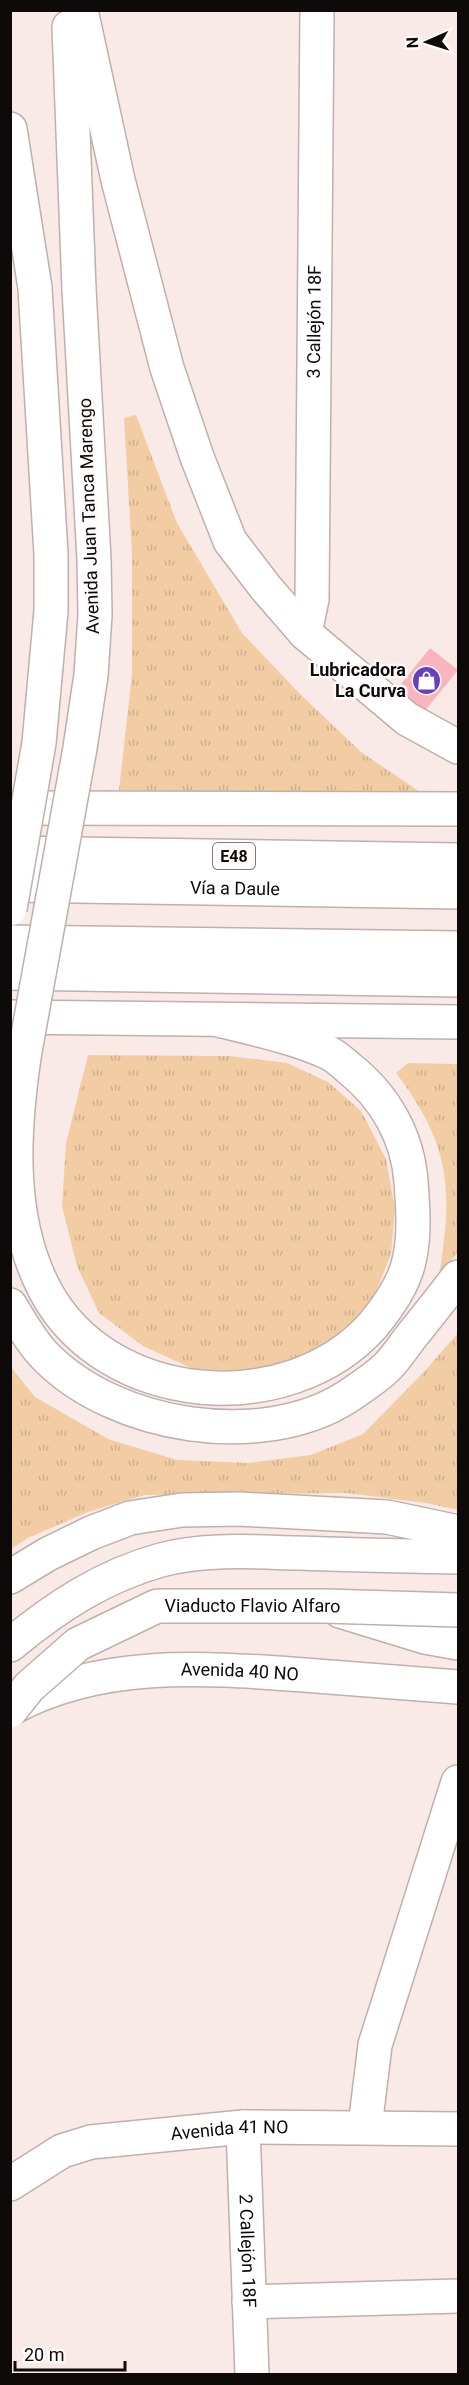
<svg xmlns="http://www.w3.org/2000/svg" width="469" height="2385" font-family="Roboto,sans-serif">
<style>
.park{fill:url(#park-tufts)}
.building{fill:#f9b4bc}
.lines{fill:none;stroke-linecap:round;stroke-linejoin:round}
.minor-casing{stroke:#beb0ad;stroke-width:36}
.major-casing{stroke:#beb0ad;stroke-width:36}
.minor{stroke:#fff;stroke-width:33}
.major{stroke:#fff;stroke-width:33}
.major-bridge-casing{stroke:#beb0ad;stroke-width:36;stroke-linecap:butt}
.major-bridge{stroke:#fff;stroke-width:33}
.labels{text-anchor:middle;stroke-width:5;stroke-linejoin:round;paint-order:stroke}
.shield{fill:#fefbfa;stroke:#575252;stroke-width:1.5}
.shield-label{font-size:16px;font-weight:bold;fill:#0f0a0a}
.street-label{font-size:18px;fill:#0f0a0a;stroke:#fefbfa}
.poi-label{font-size:18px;font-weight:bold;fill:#0f0a0a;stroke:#fefbfa;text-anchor:end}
</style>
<defs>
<pattern id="park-tufts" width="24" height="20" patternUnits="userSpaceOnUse" patternTransform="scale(1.5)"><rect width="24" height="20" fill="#f2cda3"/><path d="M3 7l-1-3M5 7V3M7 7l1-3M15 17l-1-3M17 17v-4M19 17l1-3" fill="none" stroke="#ceaf8b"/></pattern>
</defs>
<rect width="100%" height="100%" fill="#f9eae8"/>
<path class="park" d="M136,415L177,523L242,633L300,694L361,752L429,798L119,790L132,674V554L124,418Z
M88,1055L229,1056L287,1063L328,1082L361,1111L386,1159L395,1208L391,1254L374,1297L343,1332L302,1358L247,1371L193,1369L143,1346L99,1313L77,1266L62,1206L66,1143Z
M408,1063L458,1064V1252L439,1276C453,1190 451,1145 396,1073Z
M458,1333V1510L426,1503L346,1493L145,1495L88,1512L28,1538L11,1549L10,1366L35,1397L108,1439L177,1460L249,1463L311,1455L363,1434L423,1373Z"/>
<path class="building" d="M430,648L458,670L424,712L397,689Z"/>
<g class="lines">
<defs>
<g id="minor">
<path id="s1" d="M305,633L312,599L317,10"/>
<path id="s2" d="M10,885L458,892"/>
<path d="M10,942L458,948"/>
<path id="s3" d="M10,1709C100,1659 206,1668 304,1675C356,1679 407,1683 458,1687"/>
<path id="s4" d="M243,2127L252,2374"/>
<path d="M365,2127L375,2045L458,1782"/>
<path id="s5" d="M10,2184L62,2151L91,2142L243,2127L458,2129"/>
<path d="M249,2302L458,2296"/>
</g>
<path id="major" d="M81,10L118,180L167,368L197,457L230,541L266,588L305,633L407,719L458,747
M69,27L79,289
M10,129L35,288
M10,808L458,809
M10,853L458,860
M10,973L458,980
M10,1017L458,1022
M25,1051C13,1129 7,1218 45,1290C106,1406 288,1421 373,1325C388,1307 404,1284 409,1261C415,1236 413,1208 411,1182C408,1137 385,1097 350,1069C344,1064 337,1057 329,1053C294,1037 255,1029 218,1020
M10,1305C21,1323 32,1343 46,1357C116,1428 262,1451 347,1397C360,1388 376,1378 387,1367C396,1358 403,1347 410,1338C426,1318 442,1298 458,1277
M10,1577L48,1554L91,1533L130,1518L182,1510L239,1509L387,1517L458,1532
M340,1611L425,1637L458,1643
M10,1645C56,1607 103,1576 161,1560C204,1548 254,1552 298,1553C352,1555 405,1556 458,1557"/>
</defs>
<use href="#minor" class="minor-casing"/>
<use href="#major" class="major-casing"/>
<use href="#minor" class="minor"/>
<use href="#major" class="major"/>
<defs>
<g id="major-bridge">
<path d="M10,909L39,743L51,611V554L35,288"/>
<path d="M25,1051L80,748L91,675L95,615L94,559L79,289"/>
<path id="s6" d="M10,1711L29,1687L78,1644L157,1606H324L458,1610"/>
</g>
</defs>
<use href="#major-bridge" class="major-bridge-casing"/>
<use href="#major-bridge" class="major-bridge"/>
</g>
<defs>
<symbol id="shop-disc" viewBox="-11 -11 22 22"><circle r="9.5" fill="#6442bb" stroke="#fefbfa"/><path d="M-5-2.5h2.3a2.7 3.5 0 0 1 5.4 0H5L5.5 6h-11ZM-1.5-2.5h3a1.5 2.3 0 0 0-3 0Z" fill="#fff"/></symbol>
</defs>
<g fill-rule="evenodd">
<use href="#shop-disc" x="410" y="664" width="33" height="33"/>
</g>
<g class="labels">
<rect class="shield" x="213" y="843" width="42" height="26" rx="4.5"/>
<g class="shield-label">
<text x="234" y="862">E48</text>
</g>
<g class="street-label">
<text dy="6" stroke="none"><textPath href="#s1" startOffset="312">3 Callejón 18F</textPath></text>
<text transform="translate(89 516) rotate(-92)" y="6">Avenida Juan Tanca Marengo</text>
<text dy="6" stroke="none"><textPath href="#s2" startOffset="225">Vía a Daule</textPath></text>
<text dy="6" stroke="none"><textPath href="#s6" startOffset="279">Viaducto Flavio Alfaro</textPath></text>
<text dy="6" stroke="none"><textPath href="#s3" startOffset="236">Avenida 40 NO</textPath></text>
<text dy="6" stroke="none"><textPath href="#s5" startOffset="231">Avenida 41 NO</textPath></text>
<text dy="6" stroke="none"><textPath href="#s4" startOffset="124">2 Callejón 18F</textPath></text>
</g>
<g class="poi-label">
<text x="406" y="676">Lubricadora<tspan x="406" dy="21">La Curva</tspan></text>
</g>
</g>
<rect width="469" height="2385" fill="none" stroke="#0f0a0a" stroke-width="24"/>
<g transform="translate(427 42) rotate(267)" stroke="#fefbfa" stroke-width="4.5" paint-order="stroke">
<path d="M0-4.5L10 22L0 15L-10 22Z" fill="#0f0a0a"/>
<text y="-9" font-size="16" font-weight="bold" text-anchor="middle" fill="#0f0a0a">N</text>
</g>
<path d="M15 2361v9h110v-9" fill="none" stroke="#0f0a0a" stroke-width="3"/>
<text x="24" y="2361" font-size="18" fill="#0f0a0a" stroke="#fefbfa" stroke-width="4.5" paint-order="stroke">20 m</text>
</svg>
